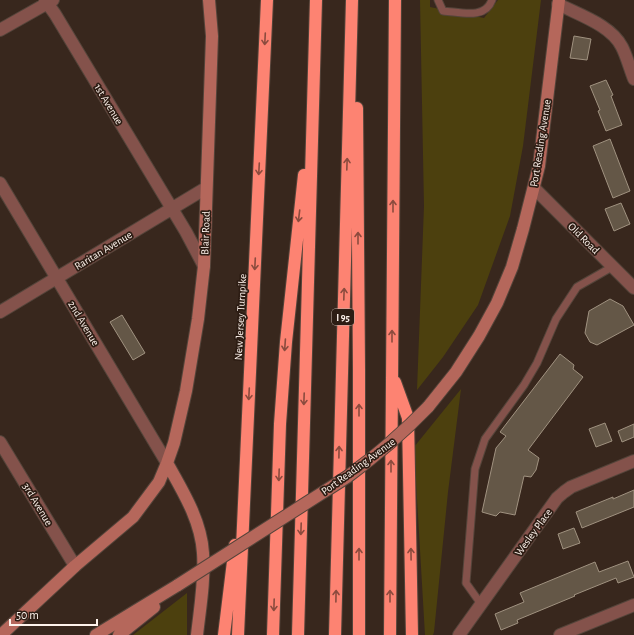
<svg xmlns="http://www.w3.org/2000/svg" width="634" height="635" font-family="'Alegreya Sans',sans-serif">
<style>
.green{fill:#4c400e}
.building{fill:#645747;stroke:#a09280}
.lines{fill:none;stroke-linecap:round;stroke-linejoin:round}
.lane-casing{stroke:#54443a;stroke-width:9}
.street-casing{stroke:#54443a;stroke-width:14}
.secondary-casing{stroke:#54443a;stroke-width:14}
.highway-casing{stroke:#54443a;stroke-width:14}
.lane{stroke:#84524b;stroke-width:7}
.street{stroke:#84524b;stroke-width:12}
.secondary{stroke:#b5675b;stroke-width:12}
.highway{stroke:#fd8372;stroke-width:12}
.secondary-bridge-casing{stroke:#54443a;stroke-width:14;stroke-linecap:butt}
.secondary-bridge{stroke:#b5675b;stroke-width:12}
.oneway{stroke:#8b4b3e}
.labels{text-anchor:middle;stroke-width:3.5;stroke-linejoin:round;paint-order:stroke}
.shield{fill:#2d1d14;stroke:#bfb3ab;stroke-width:1}
.shield-label{font-size:10px;font-weight:bold;fill:#fef3ec}
.street-label{font-size:11px;fill:#fef3ec;stroke:#2d1d14}
</style>
<rect width="100%" height="100%" fill="#38271d"/>
<path class="green" d="M420,0H430V7L484,18L498,0H541L523,146L510,216L478,305L443,357L417,390L424,206Z
M461,389L448,492L434,632L433,635H425L414,447Z
M187,593V635H133Z"/>
<path class="building" d="M574,36L591,39L587,60L570,58Z
M606,80L613,95L611,96L622,125L606,131L598,111L600,110L590,86Z
M610,139L630,191L613,198L593,146Z
M621,203L630,224L614,231L605,209Z
M610,299L623,306L634,325L597,345L590,342L585,333L589,311Z
M122,315L145,353L133,360L110,322Z
M560,354L574,365L573,369L583,377L528,450L539,458L536,470L531,477L524,476L515,515L500,512L496,516L482,512L496,448L506,436L500,432Z
M605,423L612,441L596,447L589,429Z
M634,424V437L622,442L618,431Z
M634,490V507L582,528L576,512L613,497V499Z
M574,528L580,543L563,549L558,534Z
M628,561L634,577L618,583L616,578L574,595L575,596L517,620L518,623L501,630L495,614L524,602L520,593L595,562L599,572Z"/>
<g class="lines">
<defs>
<path id="lane" d="M438,0L443,11C460,12 485,20 492,0
M481,604L466,583L475,469L485,439L524,385L537,363L556,319L577,287L612,267"/>
<path id="street" d="M45,0L55,14L186,232L204,266
M558,4C579,15 611,25 622,47C627,57 630,69 634,79
M0,30L53,0
M0,183L167,463
M534,188L634,288
M0,312L206,188
M0,442L75,566
M459,635L557,498L564,492L571,487L634,461
M560,635L634,605"/>
<path id="secondary" d="M428,407L456,372L479,336L497,303L512,267L523,229L539,166L559,0
M167,463C182,490 201,520 203,553C205,580 200,608 197,635
M1,635L75,566L133,517L159,482L167,463L174,443L186,391L198,319L204,266L212,36L209,0
M96,635L178,585
M119,635L154,607"/>
<path id="highway" d="M357,108L359,369V635
M395,382L408,418L412,635
M224,635L235,545
M238,635L267,0
M273,635L280,424L286,342L304,175
M298,635L316,0
M335,635L352,0
M390,635L395,0"/>
</defs>
<use href="#lane" class="lane-casing"/>
<use href="#street" class="street-casing"/>
<use href="#secondary" class="secondary-casing"/>
<use href="#highway" class="highway-casing"/>
<use href="#lane" class="lane"/>
<use href="#street" class="street"/>
<use href="#secondary" class="secondary"/>
<use href="#highway" class="highway"/>
<defs>
<path id="secondary-bridge" d="M178,585L347,477C377,455 402,434 428,407"/>
</defs>
<use href="#secondary-bridge" class="secondary-bridge-casing"/>
<use href="#secondary-bridge" class="secondary-bridge"/>
</g>
<defs><path id="oneway-shaft" d="M-6 0H5M1.5-3L5.5 0L1.5 3" fill="none" stroke-width="1.6" stroke-linecap="round" stroke-linejoin="round"/></defs>
<g class="oneway">
<use href="#oneway-shaft" transform="translate(265 39) rotate(93)"/>
<use href="#oneway-shaft" transform="translate(347 164) rotate(-88)"/>
<use href="#oneway-shaft" transform="translate(259 169) rotate(93)"/>
<use href="#oneway-shaft" transform="translate(393 206) rotate(-90)"/>
<use href="#oneway-shaft" transform="translate(299 216) rotate(97)"/>
<use href="#oneway-shaft" transform="translate(358 238) rotate(-90)"/>
<use href="#oneway-shaft" transform="translate(255 264) rotate(93)"/>
<use href="#oneway-shaft" transform="translate(344 294) rotate(-88)"/>
<use href="#oneway-shaft" transform="translate(392 336) rotate(-90)"/>
<use href="#oneway-shaft" transform="translate(285 345) rotate(94)"/>
<use href="#oneway-shaft" transform="translate(249 394) rotate(93)"/>
<use href="#oneway-shaft" transform="translate(304 399) rotate(92)"/>
<use href="#oneway-shaft" transform="translate(359 410) rotate(-90)"/>
<use href="#oneway-shaft" transform="translate(339 452) rotate(-89)"/>
<use href="#oneway-shaft" transform="translate(391 466) rotate(-90)"/>
<use href="#oneway-shaft" transform="translate(279 475) rotate(92)"/>
<use href="#oneway-shaft" transform="translate(301 529) rotate(92)"/>
<use href="#oneway-shaft" transform="translate(359 554) rotate(-90)"/>
<use href="#oneway-shaft" transform="translate(411 554) rotate(-91)"/>
<use href="#oneway-shaft" transform="translate(336 596) rotate(-89)"/>
<use href="#oneway-shaft" transform="translate(390 596) rotate(-90)"/>
<use href="#oneway-shaft" transform="translate(274 605) rotate(92)"/>
</g>
<g class="labels">
<rect class="shield" x="332" y="309" width="22" height="16" rx="3"/>
<g class="shield-label">
<text x="343" y="321">I 95</text>
</g>
<g class="street-label">
<text transform="translate(109 104) rotate(59)" y="4">1st Avenue</text>
<text transform="translate(540 143) rotate(-81)" y="4">Port Reading Avenue</text>
<text transform="translate(205 233) rotate(-88)" y="4">Blair Road</text>
<text transform="translate(584 238) rotate(45)" y="4">Old Road</text>
<text transform="translate(103 250) rotate(-31)" y="4">Raritan Avenue</text>
<text transform="translate(240 317) rotate(-87)" y="4">New Jersey Turnpike</text>
<text transform="translate(84 323) rotate(59)" y="4">2nd Avenue</text>
<text transform="translate(358 466) rotate(-36)" y="4">Port Reading Avenue</text>
<text transform="translate(38 504) rotate(59)" y="4">3rd Avenue</text>
<text transform="translate(533 532) rotate(-54)" y="4">Wesley Place</text>
</g>
</g>
<path d="M10 619v6h87v-6" fill="none" stroke="#fef3ec" stroke-width="2"/>
<text x="16" y="619" font-size="12" fill="#fef3ec" stroke="#2d1d14" stroke-width="3" paint-order="stroke">50 m</text>
</svg>
